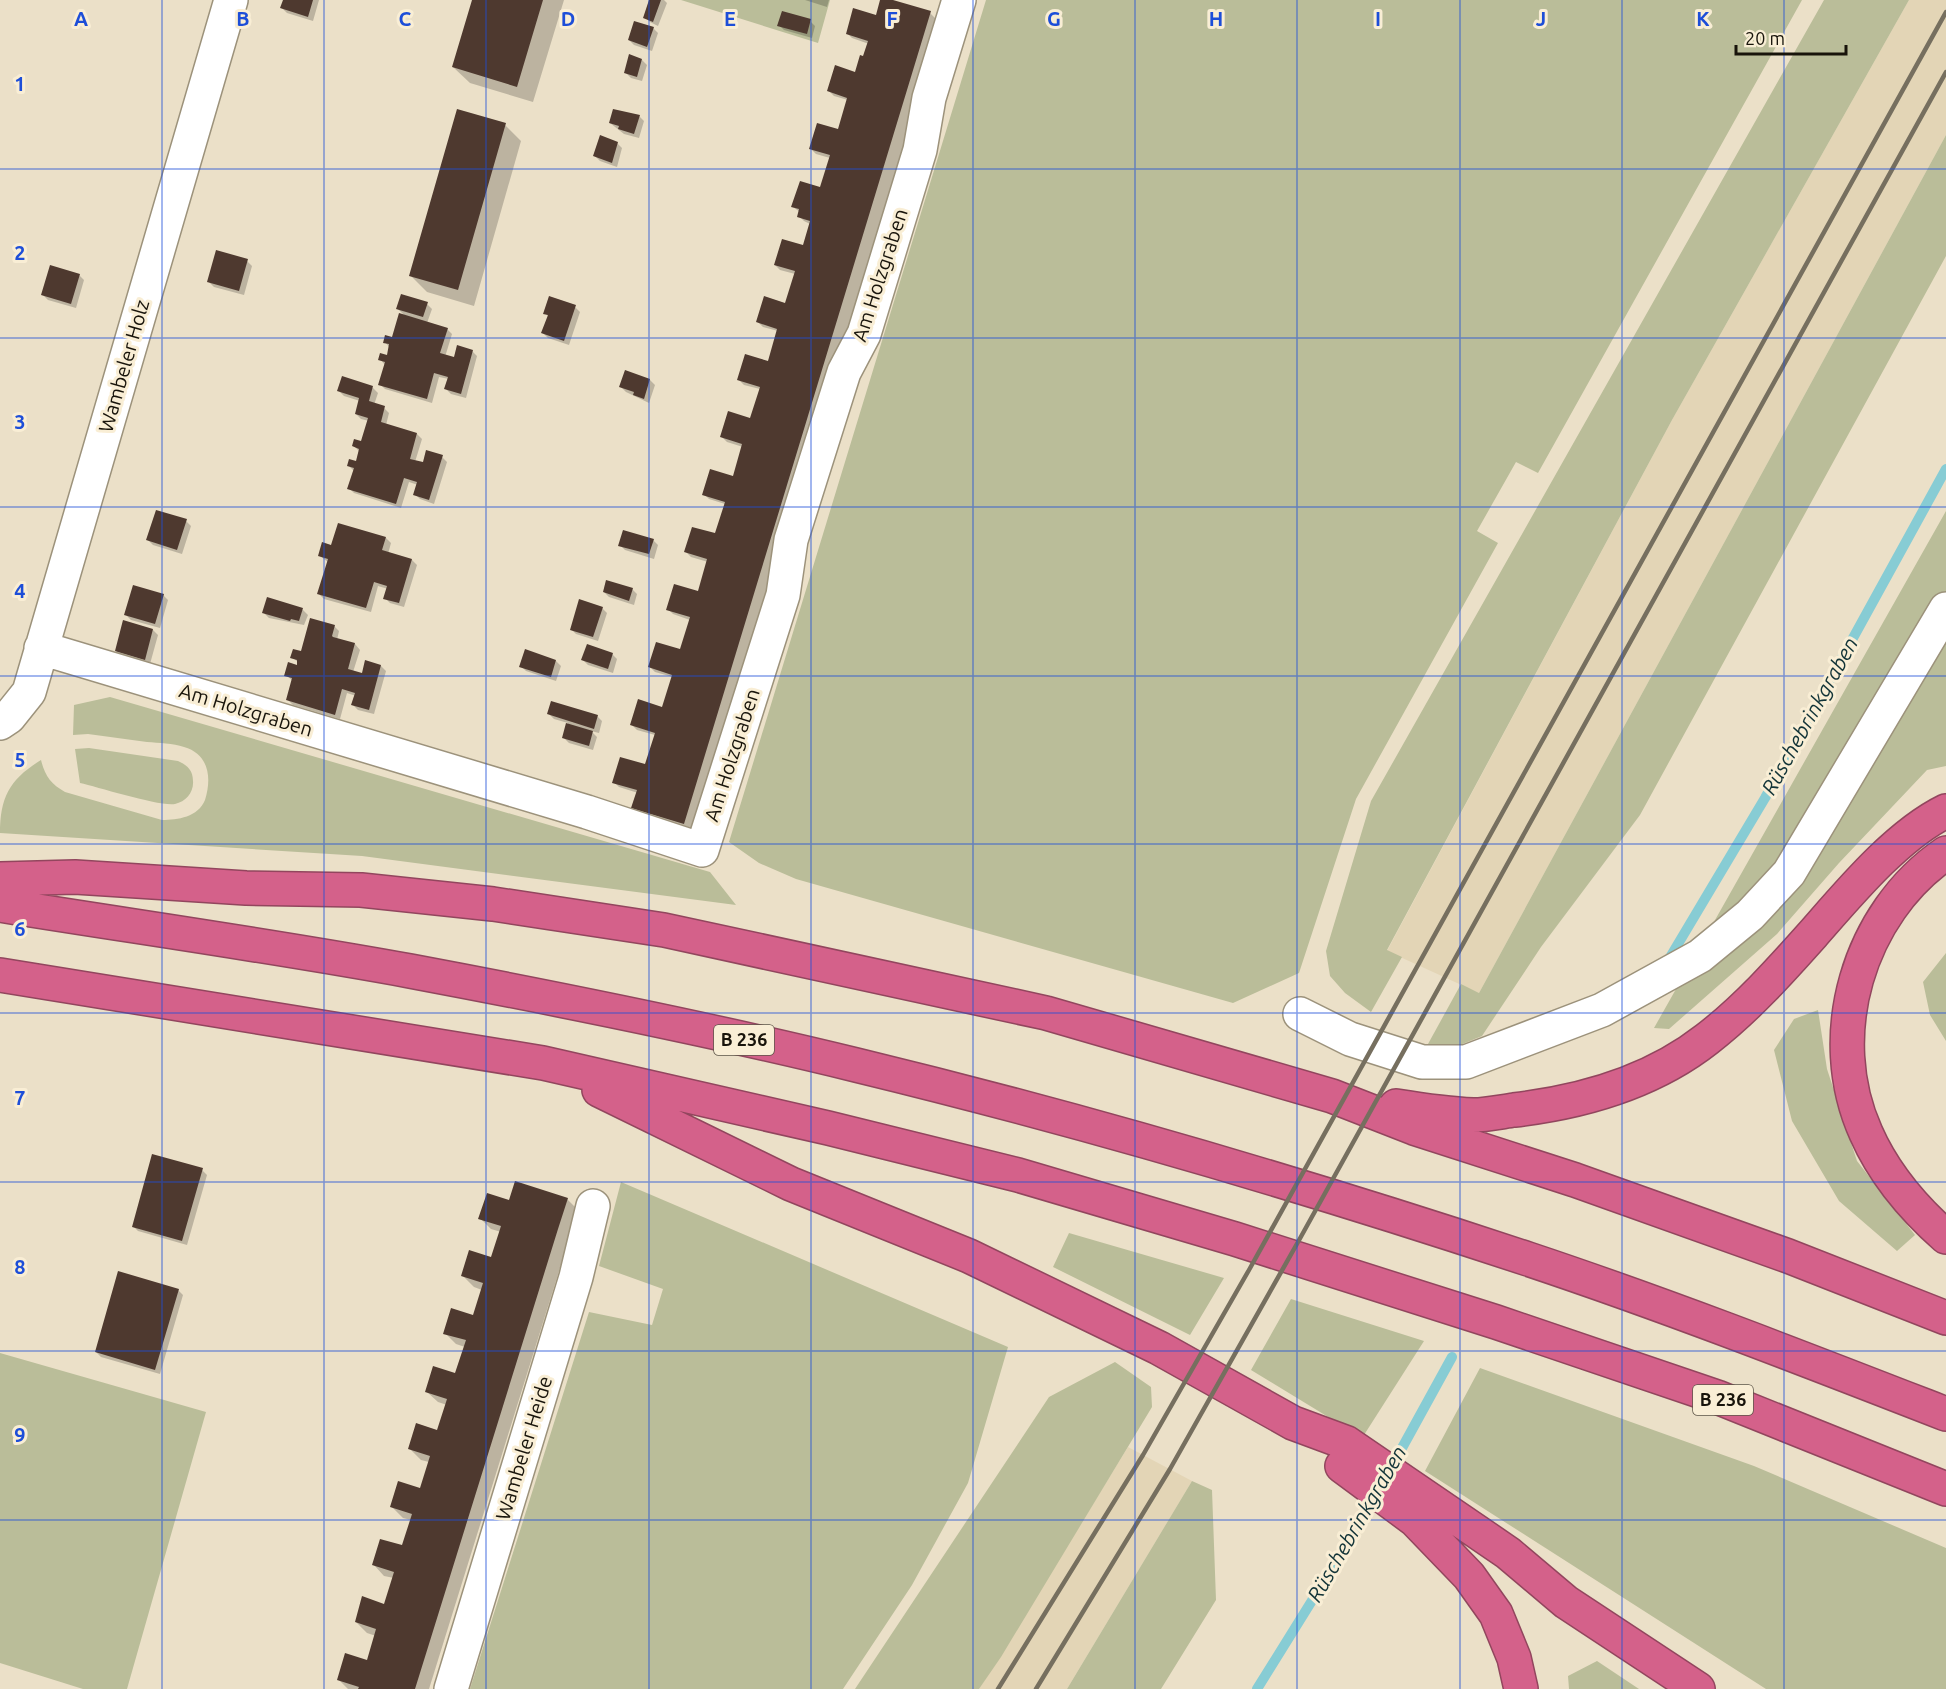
<svg xmlns="http://www.w3.org/2000/svg" width="1946" height="1689" font-family="Ubuntu,sans-serif">
<style>
.built{fill:#e3d5b6}
.green{fill:#babd99}
.shadow{fill:#0003}
.lines{fill:none;stroke-linecap:round;stroke-linejoin:round}
.stream{stroke:#87ccd4;stroke-width:10}
.building{fill:#4e392f}
.minor-casing{stroke:#9c927b;stroke-width:36}
.highway-casing{stroke:#92465e;stroke-width:36}
.minor{stroke:#fff;stroke-width:33}
.highway{stroke:#d4618a;stroke-width:33}
.rail{stroke:#766f5f;stroke-width:4.5}
.grid{fill:none;stroke:#1d4ed8;stroke-width:1.5;stroke-opacity:0.55}
.labels{text-anchor:middle;stroke-width:6;stroke-linejoin:round;paint-order:stroke}
.shield{fill:#f9eed5;stroke:#5c5548;stroke-width:1.5}
.shield-label{font-size:18px;font-weight:bold;fill:#18140b}
.street-label{font-size:20px;fill:#18140b;stroke:#f9eed5}
.water-label{font-size:21px;font-style:italic;fill:#123438;stroke:#f9eed5}
.grid-label{font-size:20px;text-anchor:middle;font-weight:bold;fill:#1d4ed8;stroke:#f9eed5;stroke-width:6;stroke-linejoin:round;paint-order:stroke}
</style>
<rect width="100%" height="100%" fill="#ebe0c8"/>
<path class="built" d="M1909,0H1946V135L1479,993L1387,951L1672,420Z
M1128,1447L1192,1481L1067,1689H979Z"/>
<path class="green" d="M681,0H830L818,43Z
M986,0H1802L1538,473L1516,462L1477,531L1498,543L1356,799L1299,973L1233,1003L796,879L759,863L729,842Z
M1824,0H1909L1672,420L1387,950L1402,957L1371,1012L1345,993L1330,976L1326,951L1371,801Z
M1946,135V256L1640,815L1541,947L1482,1036L1455,1047L1428,1044L1461,984L1479,993Z
M1946,511V766L1927,770L1839,863L1777,934L1669,1029L1654,1028Z
M110,697L710,872L736,905L362,856L0,833C0,797 10,779 41,760C45,776 51,784 65,792L162,820C178,820 198,817 205,800C212,778 209,754 184,747C173,743 159,743 147,742C127,739 108,737 88,734L73,735L74,705Z
M89,748L178,761C187,765 193,770 193,781C194,792 186,802 175,804C161,807 98,787 80,783L75,749Z
M1946,953V1041L1930,1015L1923,982Z
M1818,1010L1827,1069L1857,1161L1915,1235L1897,1251L1839,1201L1792,1121L1774,1050L1794,1019Z
M621,1182L1008,1347L968,1483L912,1585L843,1689H470L589,1312L652,1325L663,1289L599,1266Z
M1069,1233L1224,1278L1190,1335L1053,1267Z
M1291,1299L1424,1341L1364,1435L1361,1437L1251,1370Z
M0,1353L206,1412L127,1689H83L0,1663Z
M1115,1362L1151,1387L1152,1407L1001,1657L979,1689H855L1049,1397Z
M1480,1368L1754,1466L1946,1548V1689H1766L1425,1471Z
M1192,1481L1212,1490L1216,1600L1161,1689H1067Z
M1597,1661L1639,1689H1569L1568,1676Z"/>
<path class="shadow" d="M284,0H319L313,21L287,13L282,8Z
M473,0H564L533,102L470,83L453,67Z
M651,0H664L667,3L658,26L650,22L645,17Z
M805,0H829L827,7Z
M882,0H888L930,13L941,24L695,834L644,818L633,808L638,793L619,787L614,782L646,766L655,735L637,730L632,725L663,708L673,677L655,672L650,667L681,651L690,620L673,614L668,609L698,593L708,562L691,557L686,552L716,535L725,504L709,499L704,494L733,478L743,447L727,442L722,437L751,420L760,389L744,385L739,380L768,362L778,331L763,327L758,322L786,305L795,274L780,270L775,265L803,247L810,224L804,221L799,216L800,212L793,207L821,189L830,158L816,154L811,149L839,131L848,100L834,96L829,91L856,74L864,58L869,44L852,38L847,33L877,18Z
M810,21L815,26L812,38L784,30L779,25Z
M653,28L658,33L652,51L634,45L629,40Z
M642,60L647,65L642,81L631,78L626,73Z
M639,116L644,121L639,138L624,134L610,123Z
M505,125L521,141L474,306L427,292L411,276Z
M617,143L622,148L617,167L600,161L595,156Z
M247,261L252,266L244,295L214,287L209,282Z
M79,275L84,280L76,308L48,300L43,295Z
M427,304L432,309L427,323L447,329L452,334L445,357L455,359L472,351L477,356L466,398L451,394L446,389L449,379L439,377L432,403L385,389L380,384L385,365L380,359L388,357L390,348L385,342L393,339L406,317L398,309Z
M575,307L580,312L569,345L548,338L543,333L549,317L545,313Z
M343,378L373,388L378,393L374,405L384,408L389,413L386,425L417,434L422,439L415,462L424,464L442,457L447,462L434,504L420,499L415,494L418,485L409,482L401,508L354,493L349,488L354,471L349,466L357,463L359,451L354,446L362,443L369,421L361,419L356,414L360,401L344,396L339,391Z
M650,380L655,385L649,403L626,392L621,387Z
M186,521L191,526L182,554L153,545L148,540Z
M386,538L391,543L388,554L412,560L417,565L404,607L390,603L385,598L388,589L378,586L371,612L324,599L319,594L328,562L320,556Z
M653,540L658,545L654,559L625,550L620,545Z
M632,589L637,594L634,605L609,597L604,592Z
M163,595L168,600L160,628L131,620L126,615Z
M268,599L303,610L308,615L304,625L269,618L264,613Z
M602,608L607,613L598,641L576,634L571,629Z
M124,622L153,630L158,635L150,664L121,656L116,651Z
M334,626L339,631L337,640L355,644L360,650L353,672L363,675L366,662L381,666L386,671L374,714L358,710L353,705L356,696L347,693L340,719L293,705L288,700L293,681L286,675L298,667L299,663L292,657L302,653Z
M612,654L617,659L613,673L588,665L583,660Z
M556,661L561,666L556,681L526,671L521,666Z
M549,714L597,716L602,721L599,733L591,731L597,737L593,750L569,743L564,738L568,723L554,719Z
M202,1170L207,1175L187,1245L138,1231L133,1226Z
M567,1199L578,1210L429,1689H348L339,1680L368,1662L376,1636L367,1633L356,1622L385,1605L394,1578L384,1576L374,1565L403,1547L411,1520L403,1518L392,1507L421,1490L429,1462L421,1460L410,1449L438,1432L447,1405L438,1402L427,1392L456,1375L465,1347L456,1344L445,1333L474,1317L482,1290L474,1287L463,1276L492,1259L501,1232L491,1229L480,1218L510,1202Z
M178,1290L183,1295L160,1374L101,1357L96,1352Z"/>
<g class="lines">
<path class="stream" d="M1669,959L1765,798L1946,469
M1391,1468L1452,1357
M1257,1689L1359,1525L1376,1495"/>
</g>
<path class="building" d="M283,0H313L308,17L280,8Z
M472,0H543L517,87L452,67Z
M649,0H661L653,22L643,18Z
M880,0H893L931,11L684,824L631,808L637,790L612,783L620,757L645,764L655,733L630,725L638,699L662,707L672,675L648,667L656,642L680,649L690,617L666,610L674,584L698,591L707,559L684,552L692,527L715,533L725,502L702,495L710,469L733,476L742,444L720,437L728,411L750,418L760,387L737,380L745,354L768,361L777,329L756,322L764,296L785,303L795,271L774,265L782,239L803,245L810,221L797,217L799,209L791,207L800,181L820,187L830,155L809,149L817,123L838,129L847,98L827,91L835,65L855,72L860,55L863,56L868,41L846,34L853,8L876,15Z
M782,11L811,19L807,34L777,26Z
M634,21L654,27L647,47L628,40Z
M629,54L642,59L637,77L624,73Z
M457,109L506,123L458,290L409,276Z
M613,109L640,115L634,134L618,129L619,126L609,123Z
M600,135L618,142L612,163L593,156Z
M216,250L248,259L239,291L207,282Z
M50,265L80,274L71,304L41,295Z
M401,294L428,302L423,317L396,309Z
M549,296L576,305L564,341L541,333L548,315L543,314Z
M399,313L448,328L440,353L454,357L457,345L473,350L461,394L444,389L448,377L434,373L427,399L378,385L385,362L378,360L380,353L387,355L389,344L383,343L385,335L392,337Z
M625,370L650,379L644,399L633,395L634,392L619,387Z
M342,376L373,386L369,401L385,406L381,422L417,433L410,459L423,462L426,450L443,455L429,500L413,495L417,482L404,478L396,504L347,489L354,468L347,466L349,459L356,461L359,449L352,446L354,439L361,441L368,418L355,414L359,398L337,391Z
M156,510L187,519L177,550L146,540Z
M338,523L386,537L382,550L412,559L399,603L383,599L387,586L374,582L366,608L317,594L328,559L318,556L322,542L331,545Z
M623,530L654,539L649,554L618,546Z
M606,580L633,588L629,601L603,592Z
M133,585L164,594L155,624L124,615Z
M267,597L303,608L299,621L291,619L290,621L262,613Z
M579,599L603,607L593,637L570,630Z
M310,618L335,625L332,636L333,637L355,643L348,669L362,673L365,660L381,665L369,710L351,705L355,693L342,689L335,715L286,700L292,678L284,676L288,662L297,665V660L290,658L293,649L301,651Z
M123,620L153,629L145,660L115,651Z
M587,644L613,653L608,669L581,660Z
M525,649L556,660L551,677L519,667Z
M551,701L598,715L594,729L547,714Z
M566,723L593,731L589,746L562,738Z
M152,1154L203,1168L182,1241L132,1227Z
M515,1181L568,1198L558,1229L415,1689H358L359,1687L337,1680L345,1653L367,1660L376,1629L355,1622L362,1596L384,1604L394,1572L372,1565L380,1539L402,1545L412,1514L390,1507L398,1481L420,1488L430,1456L408,1449L416,1423L437,1430L447,1399L425,1392L433,1366L455,1373L466,1340L443,1334L451,1308L473,1315L483,1283L461,1276L469,1250L491,1257L501,1226L478,1219L487,1193L509,1200Z
M118,1271L179,1289L155,1370L95,1352Z"/>
<g class="lines">
<defs>
<path id="minor" d="M41,648L587,812L702,850L783,595L791,540L844,372L864,334L920,150L929,98L959,0
M0,723L9,717L29,692L231,0
M1300,1014L1350,1039L1422,1062H1466L1602,1010L1700,956L1750,915L1789,873L1946,609
M451,1689L576,1277L593,1206"/>
<path id="highway" d="M1946,853C1858,913 1822,1036 1866,1133C1884,1174 1913,1208 1946,1237
M0,879L75,877L246,888L361,890L493,904L664,930L1046,1013L1332,1096L1414,1128L1575,1180L1788,1256L1946,1318
M0,905C137,927 274,946 410,971C559,999 709,1029 856,1065C1083,1120 1307,1186 1528,1259C1669,1306 1807,1360 1946,1414
M0,975L543,1063L828,1128L1018,1175L1235,1239L1496,1322L1717,1397L1946,1489
M599,1090L791,1184L969,1256L1159,1348L1293,1423L1347,1443L1508,1553L1566,1602L1698,1689
M1396,1106C1421,1110 1447,1114 1473,1115C1486,1115 1500,1112 1514,1110C1583,1102 1651,1083 1707,1039C1747,1008 1780,971 1813,934C1849,893 1897,835 1946,811
M1342,1466L1415,1520L1469,1576L1496,1614L1514,1658L1521,1689"/>
</defs>
<use href="#minor" class="minor-casing"/>
<use href="#highway" class="highway-casing"/>
<use href="#minor" class="minor"/>
<use href="#highway" class="highway"/>
<path class="rail" d="M998,1689L1143,1455L1249,1270L1946,12
M1036,1689L1170,1469L1298,1242L1946,72"/>
</g>
<path class="grid" d="M162,0V1689M324,0V1689M486,0V1689M649,0V1689M811,0V1689M973,0V1689M1135,0V1689M1297,0V1689M1460,0V1689M1622,0V1689M1784,0V1689M0,169H1946M0,338H1946M0,507H1946M0,676H1946M0,844H1946M0,1013H1946M0,1182H1946M0,1351H1946M0,1520H1946"/>
<g class="labels">
<g class="shield">
<rect x="714" y="1025" width="60" height="30" rx="4.5"/>
<rect x="1693" y="1385" width="60" height="30" rx="4.5"/>
</g>
<g class="shield-label">
<text x="744" y="1046">B 236</text>
<text x="1723" y="1406">B 236</text>
</g>
<g class="street-label">
<text transform="translate(880 275) rotate(-72)" y="7">Am Holzgraben</text>
<text transform="translate(124 366) rotate(-74)" y="7">Wambeler Holz</text>
<text transform="translate(246 710) rotate(17)" y="7">Am Holzgraben</text>
<text transform="translate(732 755) rotate(-72)" y="7">Am Holzgraben</text>
<text transform="translate(524 1448) rotate(-73)" y="7">Wambeler Heide</text>
</g>
<g class="water-label">
<text transform="translate(1810 716) rotate(-61)" y="7">Rüschebrinkgraben</text>
<text transform="translate(1357 1524) rotate(-60)" y="7">Rüschebrinkgraben</text>
</g>
</g>
<g class="grid-label">
<text x="81" y="26">A</text>
<text x="243" y="26">B</text>
<text x="405" y="26">C</text>
<text x="568" y="26">D</text>
<text x="730" y="26">E</text>
<text x="892" y="26">F</text>
<text x="1054" y="26">G</text>
<text x="1216" y="26">H</text>
<text x="1378" y="26">I</text>
<text x="1541" y="26">J</text>
<text x="1703" y="26">K</text>
<text x="20" y="91">1</text>
<text x="20" y="260">2</text>
<text x="20" y="429">3</text>
<text x="20" y="598">4</text>
<text x="20" y="767">5</text>
<text x="20" y="936">6</text>
<text x="20" y="1105">7</text>
<text x="20" y="1274">8</text>
<text x="20" y="1442">9</text>
</g>
<path d="M1736 45v9h110v-9" fill="none" stroke="#18140b" stroke-width="3"/>
<text x="1745" y="45" font-size="18" fill="#18140b" stroke="#f9eed5" stroke-width="4.5" paint-order="stroke">20 m</text>
</svg>
